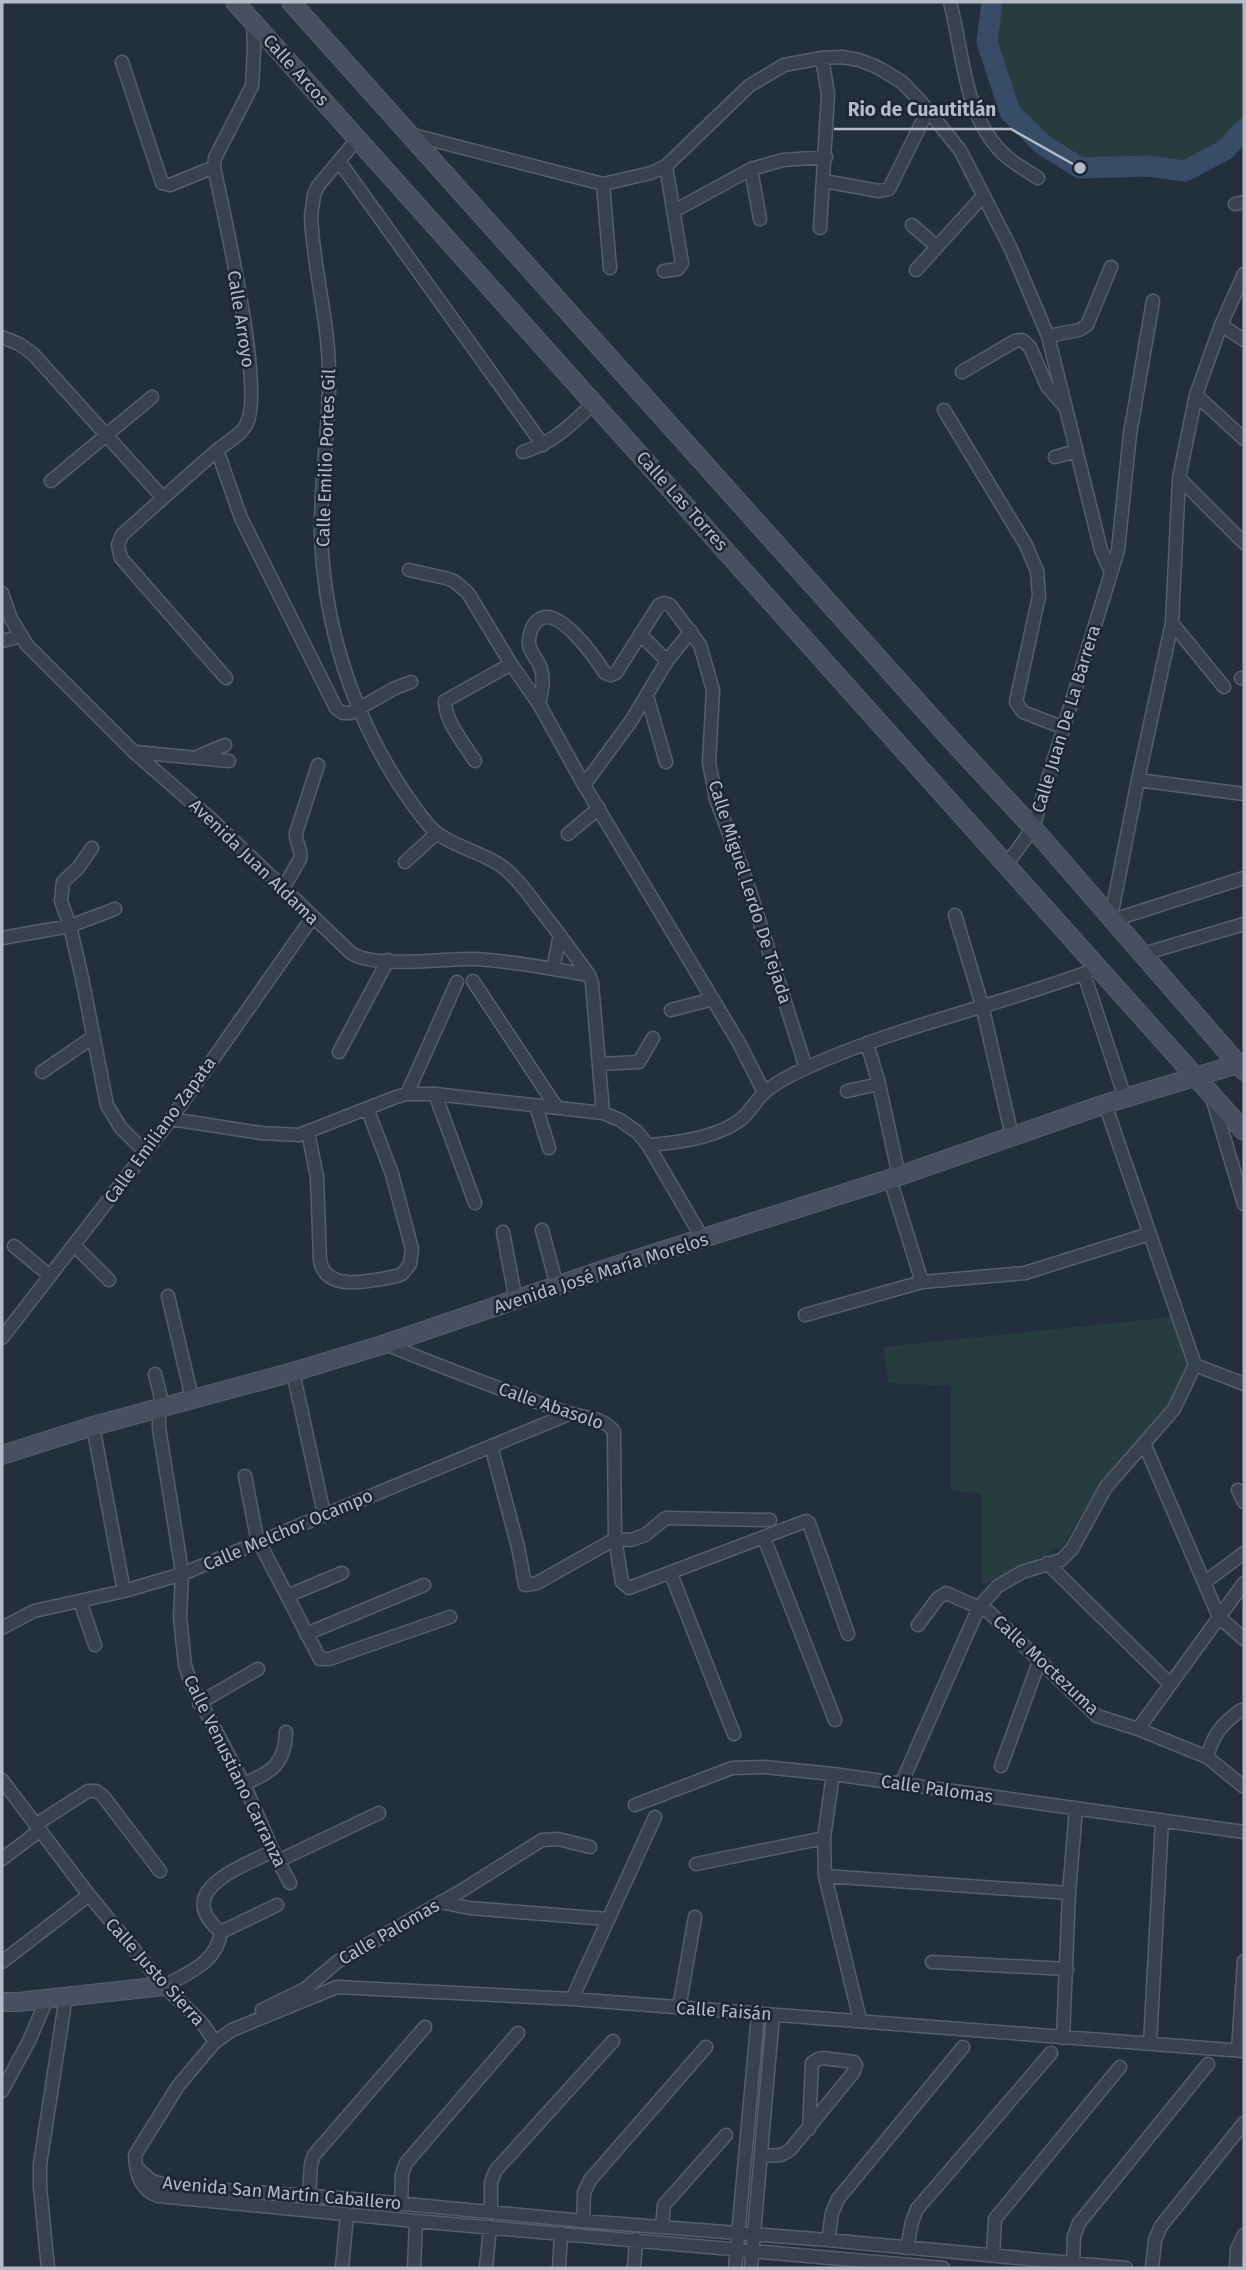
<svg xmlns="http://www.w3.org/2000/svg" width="1246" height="2270" font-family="'Fira Sans',sans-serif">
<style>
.green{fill:#263c3f}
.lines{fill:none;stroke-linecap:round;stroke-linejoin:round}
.river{stroke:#394c67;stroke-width:21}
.street-casing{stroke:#565f6c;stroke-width:15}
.secondary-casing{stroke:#565f6c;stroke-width:20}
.street{stroke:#38414e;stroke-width:12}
.secondary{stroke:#465061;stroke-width:18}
.labels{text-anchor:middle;stroke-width:5;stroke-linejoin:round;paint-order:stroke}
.street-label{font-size:18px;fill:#b4bcc9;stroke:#1d2633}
.leader{fill:none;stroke:#b4bcc9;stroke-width:2.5}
.callout-dot{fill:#b4bcc9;stroke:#1d2633;stroke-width:2.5}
.callout-label{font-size:19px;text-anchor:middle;font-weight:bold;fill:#b4bcc9;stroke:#1d2633;stroke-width:5;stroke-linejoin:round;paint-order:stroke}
</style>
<rect width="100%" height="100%" fill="#242f3e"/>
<path class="green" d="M992,2H1244V129L1225,150L1185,171L1148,166L1080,168L1042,144L1010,112L987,42Z
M1172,1317L1187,1366L1174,1399L1104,1479L1062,1547L982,1585L981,1494L951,1490V1386L889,1383L883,1347Z"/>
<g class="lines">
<path class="river" d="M992,2L987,42L1010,112L1042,144L1080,168L1148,166L1185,171L1225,150L1244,129"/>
<defs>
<path id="street" d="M950,2C964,54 963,119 1007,157C1016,165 1028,171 1038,178
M122,62L162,183L170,185L214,167
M409,134L603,184L651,173L666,166L749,86L784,65L822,58L842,57L859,60L877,67L902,82L921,102L960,150L1010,247L1048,336L1101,550L1110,570
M358,138L318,186L314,195L311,216C313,268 329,321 329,374C330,427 320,479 321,533C324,638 361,740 426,822C444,846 480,850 503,867C517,878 528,893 538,907C556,929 572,952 589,975L592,983L603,1113
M339,161L543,445
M751,169L760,219
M824,181L879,191L889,189L928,110
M603,184L610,268
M1235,204L1244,202
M674,211L751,169L783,160L826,157
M912,225L936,246
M820,228L828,94L822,58
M916,270L983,196
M664,271L678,269L682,263L666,166
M1221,325L1244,340
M1048,336L1079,330L1087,325L1111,267
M2,337L19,344L33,354L163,498
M962,372L1015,341L1022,340L1030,347L1047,386L1065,407
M1196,395L1244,439
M944,410L1026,545L1037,571L1039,596L1016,702L1023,712L1064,728
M217,450L241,518L336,708L343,713H351L395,688L411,682
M523,452C556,441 568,427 593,404
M1055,457L1076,451
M1179,478L1244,543
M51,481L152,397
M409,570L445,578L454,581L468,593L511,664L539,704L584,785L739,1043L764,1092
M2,593L11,619L27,645L134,752L211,819L351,953C376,969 443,958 475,959C514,961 551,969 589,975
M1172,623L1224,687
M640,634L667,661
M2,641L21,636
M226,678L121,558L118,545L122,535C153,507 183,480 214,453C224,444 240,436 246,425C266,393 223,211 214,167L215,158L252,86L254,50L253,22
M1241,678L1244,677
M647,696L666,762
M539,704C542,691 545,679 540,666C536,657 528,651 529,641C529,635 532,625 537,621C557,602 596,659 605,673L611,675L616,673L659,605L664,603L670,605L700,645L713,690L709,762L716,799L745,876L806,1068
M135,752L229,761
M199,756L225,745
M475,761C464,744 445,721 445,701L511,664
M1138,780L1244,794
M584,785L631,721L667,661L691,631
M568,834L599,808
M92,848L78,868L63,882L61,901L70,926L82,978L107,1105L121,1128L145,1152
M405,862L437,833
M1007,864L1033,828L1118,550L1130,434L1153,301
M283,889L300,859C303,850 295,843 296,833L318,765
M955,915L982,1005L1012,1136
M1111,917L1138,780L1172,623L1179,478L1196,395L1221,325L1244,274
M1113,920L1244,878
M2,938L70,926L115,909
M1143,954L1244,924
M553,969L560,935
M1084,974L1125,1098
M473,981L557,1108
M671,1010L713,999
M867,1043L879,1084L899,1176
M339,1052L388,960
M600,1064L639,1062L653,1038
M42,1072L93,1037
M847,1091L879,1084
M407,1094L457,982
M435,1094L475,1203
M1213,1101L1244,1204
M536,1106L549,1148
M171,1119L261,1133L299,1135L396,1097L407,1094H435L603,1113L620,1120L637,1132L648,1145L703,1239
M308,1132L317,1177L320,1260C325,1294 374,1280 397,1276L402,1274L410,1264L412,1249L392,1174L367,1108
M648,1145C677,1143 716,1138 740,1120C750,1113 755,1101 765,1092C776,1082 793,1074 806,1068C900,1025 1002,1005 1099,968
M890,1179L922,1282
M542,1230L557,1286
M503,1232L516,1301
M74,1245L109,1280
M14,1246L50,1276
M168,1296L192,1398
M805,1315L922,1282L1025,1273L1149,1234
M2,1338L171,1119L312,918
M385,1344C445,1368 504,1391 565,1412C581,1418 604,1416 614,1432L615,1539L622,1582L629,1588L806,1521L809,1523L848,1634
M1195,1365L1244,1384
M293,1372L324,1514
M155,1374L163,1406
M159,1407V1428L180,1559L182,1574L180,1617L185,1665L191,1684L244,1784L273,1851L290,1883
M93,1426L124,1591
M1144,1443L1219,1617L1244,1639
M491,1446L518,1547L525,1585L537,1583L615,1539L631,1540L645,1535L666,1518L770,1520
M245,1476L257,1538L320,1659H329L450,1617
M1238,1490L1244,1502
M764,1538L835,1720
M1047,1563L1170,1684
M671,1574L734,1734
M1205,1582L1244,1553
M287,1596L342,1573
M80,1601L95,1645
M918,1625L938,1598L946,1593L989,1612L1097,1716L1138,1729L1207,1757L1244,1787
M2,1628L34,1611L124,1591L182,1574L569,1414
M306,1634L424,1585
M199,1703L258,1669
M1138,1729L1244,1583
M1207,1757C1214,1733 1221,1725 1241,1710
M1001,1766L1039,1662
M833,1774L824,1838L825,1876L860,2020
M2,1780L89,1895L164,1986L202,2023L215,2042
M244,1784C271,1772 285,1765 286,1732
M901,1784L979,1607L998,1586L1022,1572L1061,1560L1072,1549L1106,1487L1174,1409L1195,1365L1105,1104
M635,1805L732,1768L764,1767L833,1774L1244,1832
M35,1825L88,1791H96L103,1796L160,1871
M2,1859L39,1831
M278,1861L379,1813
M696,1864L824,1838
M825,1876L1069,1893
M441,1902L469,1908L607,1919
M221,1932C171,1891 241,1867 273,1851
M2,1962L89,1895
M932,1962L1067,1969
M164,1986C190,1972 216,1963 221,1932L277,1905
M572,1999L655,1817
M679,2008L695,1917
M262,2010L305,1989L337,1962L461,1891L542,1840L558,1839L590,1847
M1063,2038L1069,1893L1076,1808
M1150,2044L1162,1820
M1238,2050L1244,1961
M2,2091L29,2041L47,1999
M761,2156L781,2155L790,2150L853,2073L856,2065L854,2062L823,2058L818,2059L812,2063L809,2129
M138,2169L152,2181L168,2186L353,2199L583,2221L828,2240L1126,2268
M309,2195L311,2164L314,2155L425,2027
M401,2204L402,2174L406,2163L518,2033
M491,2212V2182L496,2170L613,2041
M583,2221L584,2193L590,2180L706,2047
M662,2227L664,2205L726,2135
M828,2240L832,2213L838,2199L963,2047
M907,2248L912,2222L917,2209L1051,2053
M993,2255L995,2219L1120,2067
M1073,2263L1074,2236L1079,2223L1208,2064
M48,2268L40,2187V2164L66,1996
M342,2268L347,2215
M414,2268L416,2221
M486,2268L490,2227
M559,2268L561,2233
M634,2268L636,2239
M735,2268L758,2015
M751,2268L773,2015
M943,2268L416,2221L158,2196C140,2190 136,2173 135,2155L178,2086L215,2042L232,2030L337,1987L572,1999L1244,2051
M1152,2268L1155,2240L1161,2226L1244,2123
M1236,2268L1237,2249L1244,2235"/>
<path id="secondary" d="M235,2L1244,1131
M291,2L956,745L1033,828L1244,1071
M2,1455L93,1426L293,1372L385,1344L609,1268L899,1176L1105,1104L1238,1064
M2,2002H18L164,1986"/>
</defs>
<use href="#street" class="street-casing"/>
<use href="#secondary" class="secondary-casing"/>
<use href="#street" class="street"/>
<use href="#secondary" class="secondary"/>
</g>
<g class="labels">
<g class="street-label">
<text transform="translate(296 70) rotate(48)" y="6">Calle Arcos</text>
<text transform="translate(241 319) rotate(81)" y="6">Calle Arroyo</text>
<text transform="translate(326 458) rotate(-88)" y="6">Calle Emilio Portes Gil</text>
<text transform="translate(682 501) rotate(48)" y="6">Calle Las Torres</text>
<text transform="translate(1066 719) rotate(-73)" y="6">Calle Juan De La Barrera</text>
<text transform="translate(254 862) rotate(44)" y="6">Avenida Juan Aldama</text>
<text transform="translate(750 892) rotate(72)" y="6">Calle Miguel Lerdo De Tejada</text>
<text transform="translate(160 1130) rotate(-54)" y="6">Calle Emiliano Zapata</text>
<text transform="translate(601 1273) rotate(-18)" y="6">Avenida José María Morelos</text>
<text transform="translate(551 1406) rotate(19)" y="6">Calle Abasolo</text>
<text transform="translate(288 1530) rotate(-23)" y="6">Calle Melchor Ocampo</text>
<text transform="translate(1046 1665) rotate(43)" y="6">Calle Moctezuma</text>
<text transform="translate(235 1771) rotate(64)" y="6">Calle Venustiano Carranza</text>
<text transform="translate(937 1789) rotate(8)" y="6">Calle Palomas</text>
<text transform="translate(389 1932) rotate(-30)" y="6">Calle Palomas</text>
<text transform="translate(155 1972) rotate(48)" y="6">Calle Justo Sierra</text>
<text transform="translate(724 2011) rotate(4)" y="6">Calle Faisán</text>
<text transform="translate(282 2193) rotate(5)" y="6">Avenida San Martín Caballero</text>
</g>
</g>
<path class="leader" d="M1080 168L1011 129H834"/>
<circle class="callout-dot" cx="1080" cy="168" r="7"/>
<g class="callout-label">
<text x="922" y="116">Rio de Cuautitlán</text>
</g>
<rect width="1246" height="2270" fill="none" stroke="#b4bcc9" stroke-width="7"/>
</svg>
